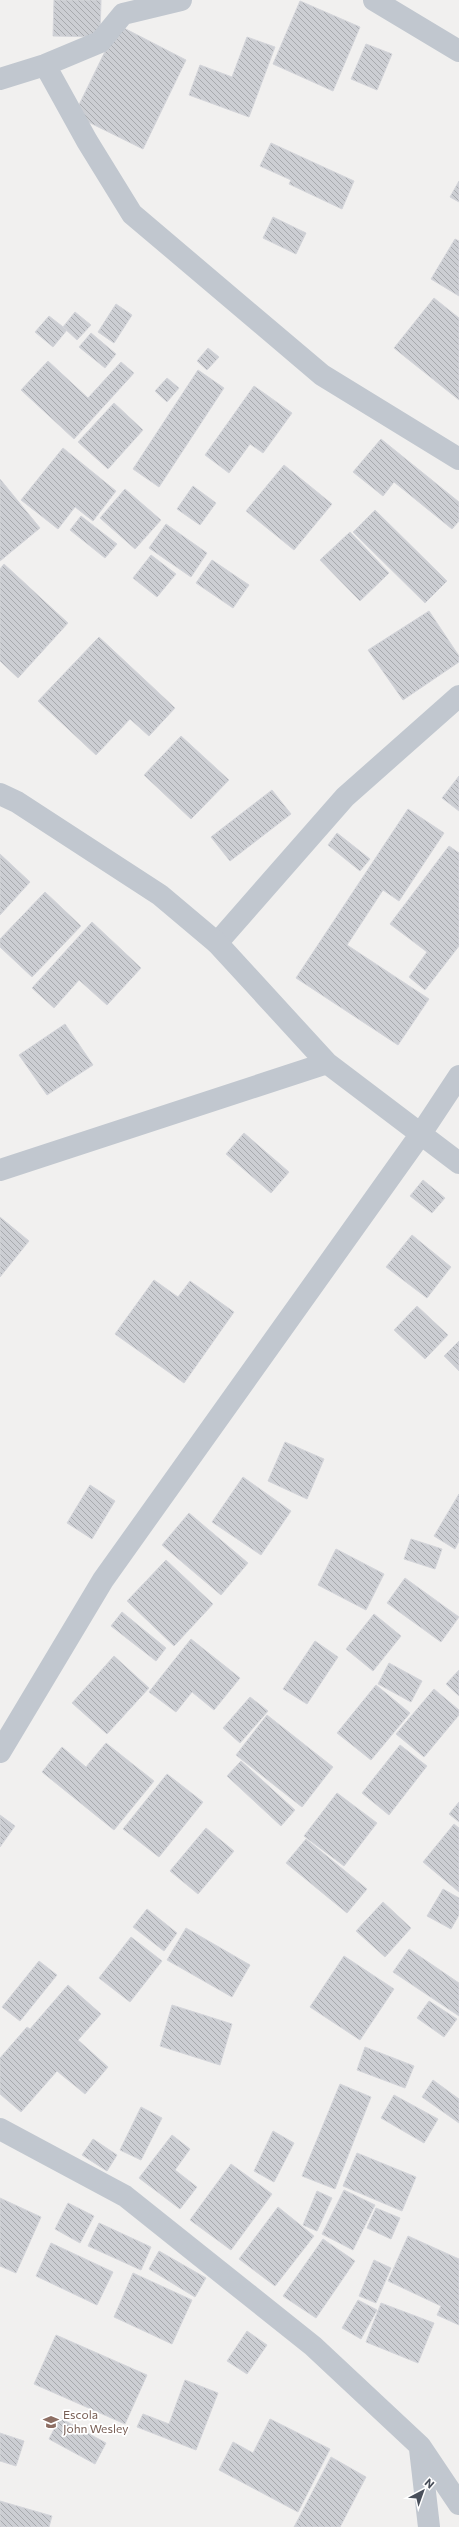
<svg xmlns="http://www.w3.org/2000/svg" width="459" height="2527" font-family="Commissioner,sans-serif">
<style>
.building{fill:url(#building-back-hatch);stroke:#d4d5da}
.lines{fill:none;stroke-linecap:round;stroke-linejoin:round}
.service{stroke:#c1c7cf;stroke-width:22}
.minor{stroke:#c1c7cf;stroke-width:22}
.labels{text-anchor:middle;stroke-width:3.5;stroke-linejoin:round;paint-order:stroke}
.education-label{font-size:12px;fill:#785e54;stroke:#fff;text-anchor:start}
</style>
<defs>
<pattern id="building-back-hatch" width="6" height="6" patternUnits="userSpaceOnUse"><rect width="6" height="6" fill="#ccced3"/><path d="M-1 5l2 2M0 0l6 6M5-1l2 2" fill="none" stroke="#a8aaae"/></pattern>
</defs>
<rect width="100%" height="100%" fill="#f1f0ef"/>
<path class="building" d="M54,0H101L100,37L53,36Z
M300,1L360,27L333,91L273,64Z
M118,25L186,60L143,149L74,115Z
M247,37L275,47L249,117L189,95L200,65L232,77Z
M366,44L392,54L377,90L351,79Z
M271,143L354,181L342,209L289,184L291,180L260,166Z
M459,181V202L450,197Z
M273,217L306,233L296,254L263,238Z
M455,239L459,241V296L431,279Z
M434,298L459,318V400L394,348Z
M116,304L132,315L114,343L98,332Z
M75,312L91,325L77,340L63,327Z
M49,316L67,330L53,347L35,332Z
M91,333L116,354L105,368L79,347Z
M208,348L219,357L207,370L197,361Z
M48,361L88,398L121,362L134,373L74,439L21,390Z
M198,370L224,388L159,487L133,469Z
M167,378L179,388L167,402L155,391Z
M254,386L292,413L263,453L250,444L229,473L205,455Z
M114,403L143,430L108,469L78,442Z
M381,439L459,502V521L452,529L394,482L383,496L353,472Z
M63,448L116,491L93,521L75,507L58,529L21,500Z
M284,465L332,504L294,550L246,511Z
M0,479L40,528L0,561Z
M193,486L216,503L200,525L177,509Z
M125,489L161,520L135,549L100,518Z
M375,510L447,581L425,603L353,532Z
M81,516L117,544L105,558L70,530Z
M166,524L207,553L191,577L149,548Z
M350,532L389,573L360,601L320,560Z
M151,555L176,574L157,597L133,578Z
M212,560L249,585L233,608L196,583Z
M4,564L68,623L18,678L0,661V569Z
M429,611L459,656V662L403,700L368,650Z
M99,637L175,708L149,736L130,719L96,755L38,701Z
M181,736L229,780L191,819L144,775Z
M459,776V811L442,798Z
M272,790L291,814L230,861L211,837Z
M408,809L444,833L399,901L383,890L347,945L429,999L398,1045L296,978Z
M337,833L370,859L360,871L328,845Z
M449,846L459,853V946L425,990L409,977L427,952L390,924Z
M0,854L30,882L0,915Z
M45,892L81,926L32,977L0,947V939Z
M92,922L141,968L107,1005L79,980L54,1008L32,988Z
M65,1024L93,1065L47,1095L19,1055Z
M244,1133L289,1172L271,1193L226,1154Z
M423,1180L445,1198L432,1213L410,1196Z
M0,1217L29,1241L0,1277Z
M412,1235L451,1267L427,1298L386,1267Z
M154,1280L178,1297L190,1281L234,1312L184,1383L115,1334Z
M417,1306L448,1335L425,1359L394,1330Z
M459,1341V1371L444,1356Z
M285,1442L324,1459L307,1499L268,1481Z
M243,1477L291,1511L261,1555L212,1522Z
M90,1485L115,1501L92,1539L67,1523Z
M459,1494V1541L455,1549L434,1536Z
M189,1513L248,1563L221,1595L162,1545Z
M411,1539L442,1549L435,1569L404,1559Z
M336,1549L384,1574L366,1610L318,1585Z
M166,1560L213,1604L174,1646L127,1601Z
M405,1578L459,1617L441,1642L387,1603Z
M122,1612L166,1648L156,1661L111,1626Z
M374,1614L401,1636L373,1671L346,1649Z
M191,1639L240,1678L214,1710L192,1692L176,1712L149,1692Z
M315,1641L338,1657L307,1704L283,1689Z
M114,1656L149,1688L107,1734L72,1703Z
M389,1663L422,1681L411,1702L378,1684Z
M459,1670V1696L446,1684Z
M376,1685L410,1713L371,1760L337,1733Z
M434,1689L459,1710V1715L424,1757L396,1734Z
M250,1697L268,1711L240,1743L223,1728Z
M267,1715L333,1767L302,1807L236,1755Z
M106,1743L154,1781L114,1830L42,1772L62,1747L86,1767Z
M400,1745L427,1766L389,1815L362,1793Z
M241,1761L295,1810L281,1826L227,1776Z
M167,1774L203,1802L159,1857L123,1829Z
M337,1793L377,1823L344,1866L304,1836Z
M459,1802V1822L449,1814Z
M0,1815L15,1826L0,1847Z
M454,1824L459,1828V1892L423,1862Z
M206,1828L234,1851L198,1894L170,1871Z
M306,1839L367,1889L347,1913L286,1863Z
M443,1889L459,1898V1915L451,1929L427,1916Z
M383,1902L411,1928L385,1957L356,1931Z
M147,1909L177,1933L164,1951L133,1927Z
M186,1928L250,1965L232,1997L167,1960Z
M131,1937L162,1961L130,2002L99,1978Z
M409,1949L459,1983V2016L393,1972Z
M344,1956L394,1989L360,2040L310,2007Z
M39,1961L57,1975L20,2021L2,2007Z
M68,1985L101,2014L78,2040L108,2067L85,2094L57,2071L21,2112L0,2094V2058L27,2027L30,2029Z
M429,2001L457,2019L444,2037L417,2018Z
M172,2005L232,2024L220,2065L160,2046Z
M365,2047L414,2066L405,2088L357,2070Z
M433,2080L459,2099V2123L422,2097Z
M340,2084L371,2097L335,2189L302,2176Z
M394,2095L438,2119L424,2143L381,2118Z
M141,2107L162,2118L141,2160L120,2150Z
M273,2131L294,2143L274,2182L254,2171Z
M172,2135L190,2149L175,2170L197,2187L180,2209L139,2178Z
M93,2139L117,2155L107,2171L82,2155Z
M357,2153L416,2177L402,2211L343,2186Z
M231,2164L272,2194L231,2250L190,2220Z
M344,2190L375,2205L353,2250L322,2234Z
M317,2191L332,2198L317,2231L303,2225Z
M0,2198L41,2217L16,2273L0,2266Z
M68,2203L94,2216L80,2243L55,2229Z
M278,2207L314,2236L275,2286L239,2259Z
M376,2208L400,2218L391,2239L367,2228Z
M99,2223L151,2247L141,2270L88,2246Z
M408,2236L459,2259V2325L437,2315L441,2306L388,2281Z
M323,2239L355,2261L316,2318L283,2296Z
M51,2243L113,2272L97,2305L36,2276Z
M159,2251L206,2278L195,2297L149,2269Z
M374,2260L391,2268L376,2303L359,2296Z
M133,2273L192,2300L172,2344L114,2317Z
M358,2300L377,2310L361,2339L342,2328Z
M381,2303L434,2323L418,2363L366,2342Z
M247,2331L267,2345L247,2374L227,2361Z
M56,2335L147,2375L125,2424L34,2384Z
M185,2380L218,2393L196,2450L137,2427L143,2414L169,2424Z
M60,2418L106,2443L95,2464L49,2439Z
M270,2419L330,2449L298,2512L219,2470L233,2442L253,2453Z
M0,2433L24,2441L16,2466L0,2461Z
M331,2457L366,2477L340,2527H294Z
M0,2501L52,2516L49,2527H0Z"/>
<g class="lines">
<path class="service" d="M374,0L459,51
M45,65L87,141L132,214L322,375L459,459
M0,79L45,65L100,42L123,14L181,0
M217,943L345,797L459,696
M0,2129L125,2196L313,2346L420,2446L459,2504
M420,2449L429,2527"/>
<path class="minor" d="M0,794L17,802L160,895L217,943L327,1063L459,1163
M0,1170L327,1063
M0,1752L103,1580L420,1135L459,1076"/>
</g>
<defs>
<symbol id="school-bare" viewBox="-9 -9 18 18"><path d="M0-5L7-2L0 1L-7-2ZM-4 1L0 2.5L4 1V4Q0 6-4 4Z" fill="#8d6e63" stroke="#fff" stroke-width="2.5" paint-order="stroke"/></symbol>
</defs>
<g fill-rule="evenodd">
<use href="#school-bare" x="40" y="2411" width="22" height="22"/>
</g>
<g class="labels">
<g class="education-label">
<text x="63" y="2419">Escola<tspan x="63" dy="14">John Wesley</tspan></text>
</g>
</g>
<g transform="translate(423 2491) rotate(41)" stroke="#ffffff" stroke-width="3" paint-order="stroke">
<path d="M0-3L7 15L0 10L-7 15Z" fill="#494f5a"/>
<text y="-6" font-size="11" font-weight="bold" text-anchor="middle" fill="#494f5a">N</text>
</g>
</svg>
